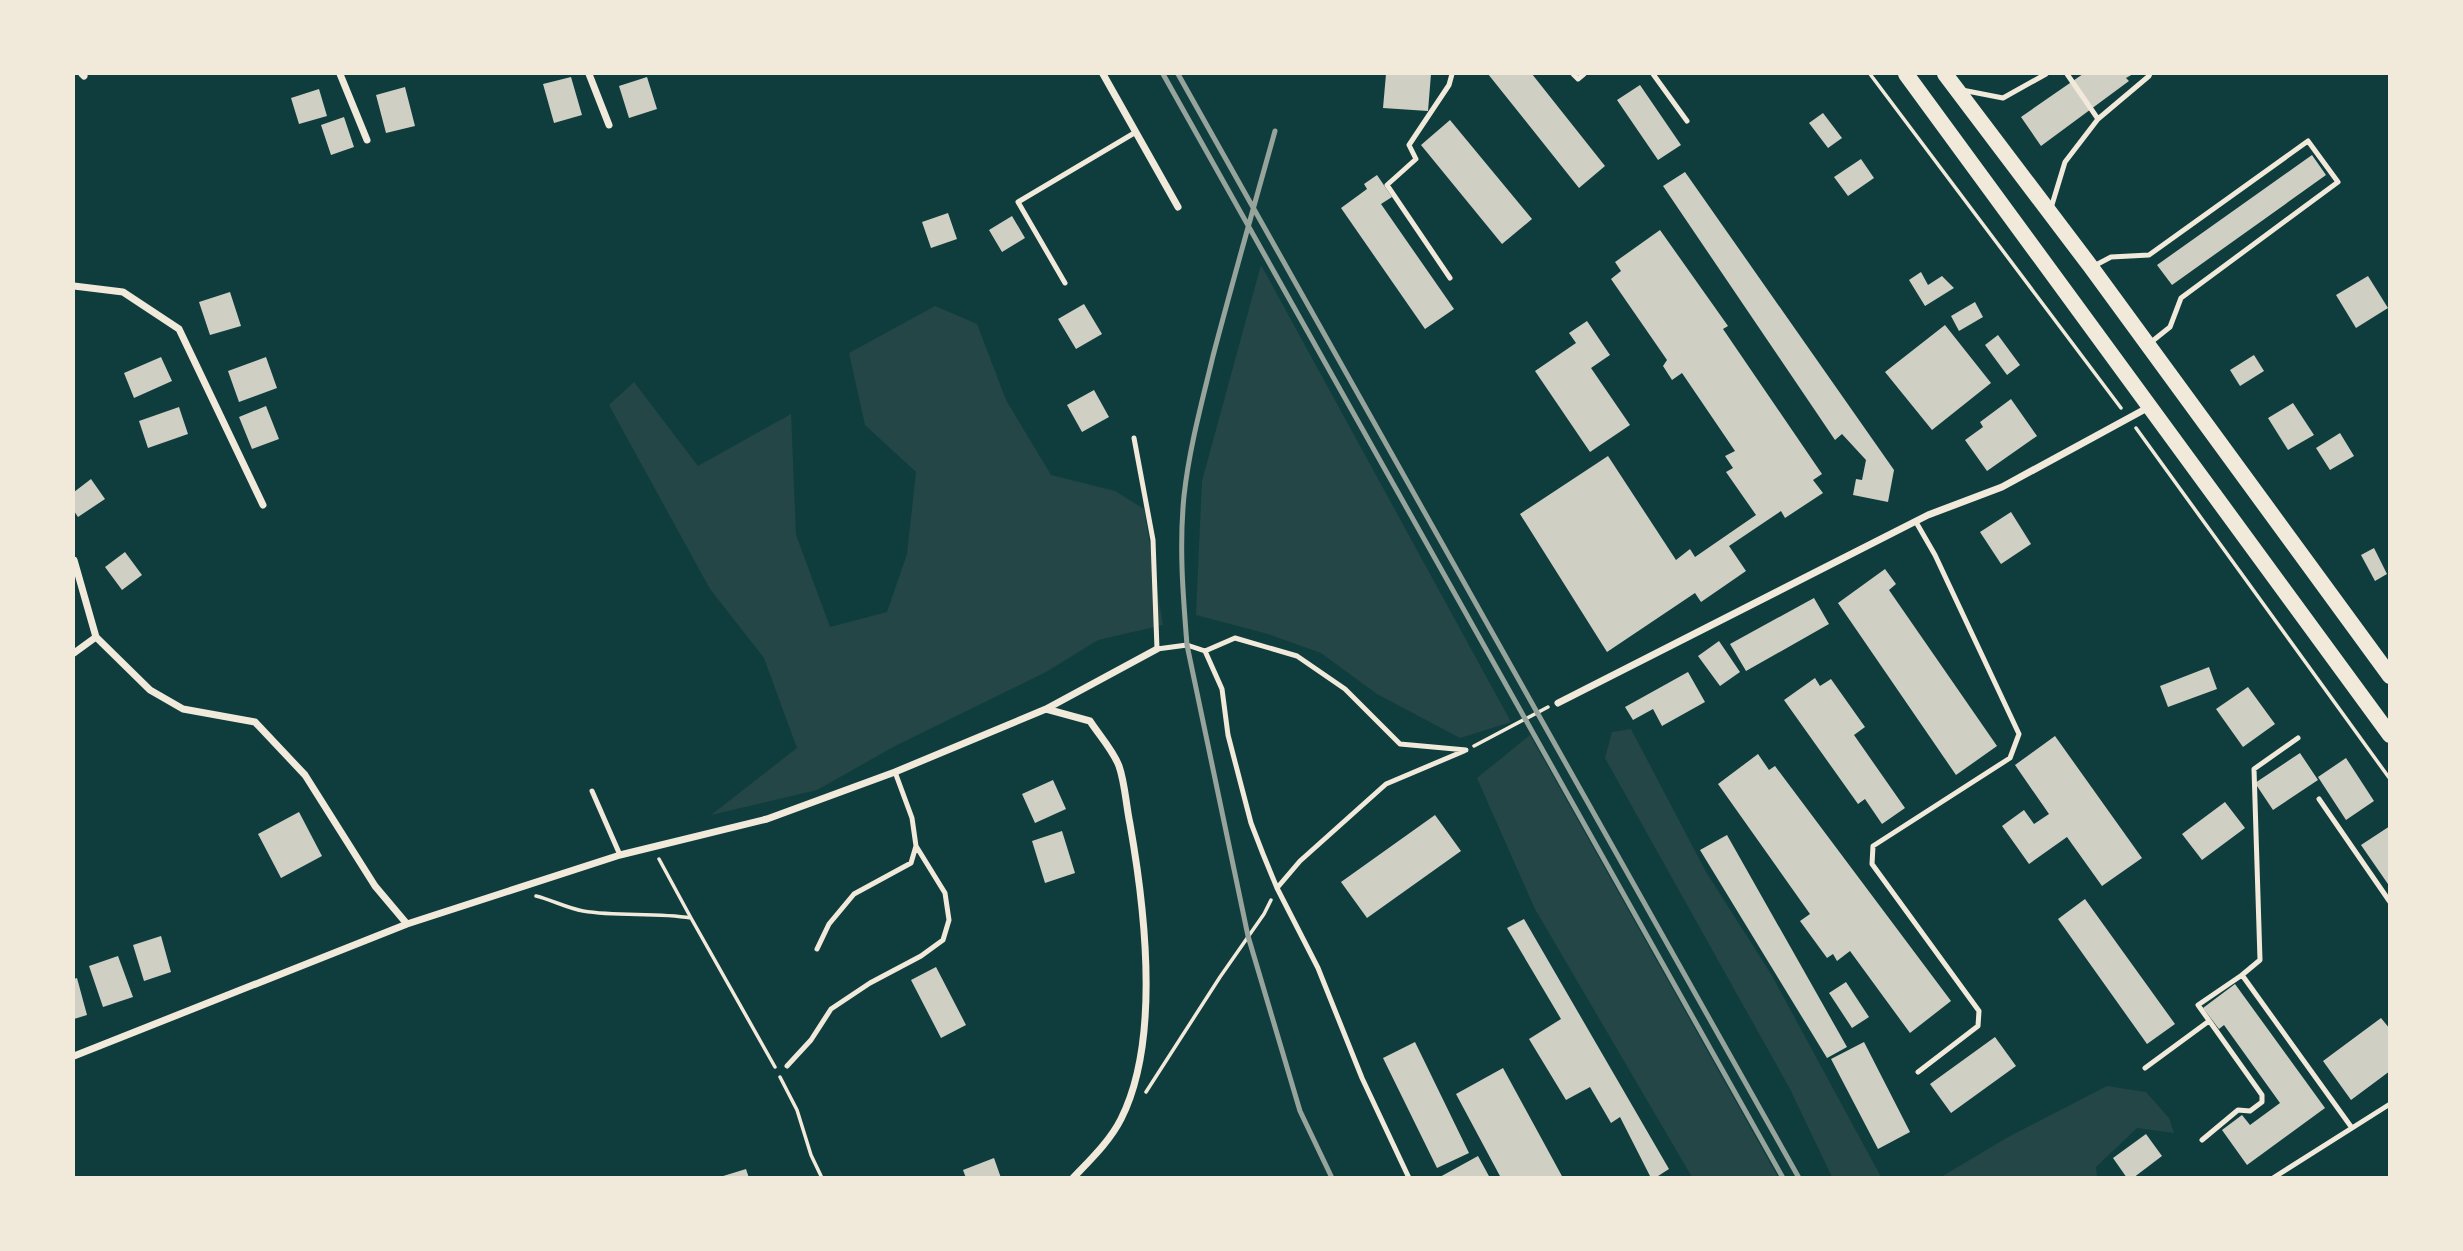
<svg xmlns="http://www.w3.org/2000/svg" width="2463" height="1251" font-family="'PT Sans',sans-serif">
<style>
.green{fill:#244646}
.building{fill:#cfcfc3}
.lines{fill:none;stroke-linecap:round;stroke-linejoin:round}
.path{stroke:#f1e9da;stroke-width:3.5}
.service{stroke:#f1e9da;stroke-width:5}
.minor{stroke:#f1e9da;stroke-width:7}
.primary{stroke:#f1e9da;stroke-width:16}
.rail{stroke:#97a49c;stroke-width:5}
</style>
<rect width="100%" height="100%" fill="#0f3d3e"/>
<path class="green" d="M1261,265L1511,722L1460,738L1377,694L1321,653L1268,634L1196,615L1202,481Z
M935,306L977,324L1006,400L1051,475L1115,491L1144,509L1163,625L1098,640L1046,672L895,746L817,790L711,815L797,748L764,658L710,589L609,405L634,382L698,466L791,414L796,535L830,627L887,612L907,554L916,472L865,425L849,353Z
M1631,729L1706,872L1771,974L1881,1177H1832L1790,1089L1605,758L1612,732Z
M1530,735L1778,1177H1692L1535,909L1477,778Z
M2107,1086L2146,1092L2169,1118L2174,1133L2137,1128L2096,1167L2097,1177H1941L2010,1136Z"/>
<path class="building" d="M1386,74H1431L1428,111L1383,108Z
M1488,74H1532L1605,166L1579,188Z
M2083,74H2133L2126,78L2129,81L2041,146L2021,117Z
M571,77L582,115L554,123L543,84Z
M647,77L657,109L629,118L619,86Z
M1640,85L1681,145L1658,160L1617,100Z
M405,87L415,126L386,133L376,95Z
M319,89L327,116L299,124L291,98Z
M1823,113L1842,138L1828,148L1809,123Z
M344,117L354,147L331,155L321,125Z
M1450,120L1532,219L1502,244L1421,145Z
M2312,155L2326,175L2172,285L2157,265Z
M1861,159L1874,178L1848,196L1834,177Z
M1685,172L1894,470L1888,502L1853,495L1856,479L1862,480L1866,460L1842,434L1835,440L1663,186Z
M1377,175L1392,197L1381,204L1454,309L1425,329L1341,208L1367,189L1364,184Z
M948,213L957,239L931,248L922,222Z
M1012,216L1025,238L1002,252L989,230Z
M1660,230L1728,326L1723,329L1822,474L1813,480L1823,493L1785,518L1781,511L1729,546L1746,571L1701,602L1695,593L1607,652L1520,514L1608,456L1676,560L1690,549L1695,557L1756,515L1726,472L1733,468L1725,456L1735,451L1682,373L1672,380L1663,366L1667,360L1611,279L1621,271L1615,262Z
M1921,272L1928,285L1942,276L1954,288L1925,306L1909,280Z
M2368,276L2388,308L2356,328L2336,295Z
M230,292L241,326L210,335L199,302Z
M1975,302L1983,317L1959,331L1951,316Z
M1084,304L1102,334L1076,349L1058,319Z
M1587,321L1610,355L1591,368L1630,425L1590,452L1535,371L1576,343L1569,333Z
M1945,325L1991,383L1932,430L1885,372Z
M1998,335L2020,365L2007,375L1985,345Z
M2254,355L2264,371L2240,386L2230,370Z
M161,357L172,381L134,398L124,373Z
M266,357L277,388L239,402L228,371Z
M1094,390L1109,417L1082,432L1067,405Z
M2011,399L2037,436L1987,471L1965,440L1983,427L1980,422Z
M2293,403L2314,435L2288,450L2268,418Z
M266,406L279,439L252,449L239,417Z
M179,407L188,434L148,448L139,421Z
M2340,433L2354,456L2330,470L2316,448Z
M91,479L105,499L78,517L74,511V492Z
M2011,512L2031,544L2001,564L1980,532Z
M2374,548L2387,574L2375,581L2361,555Z
M125,552L142,575L122,590L105,567Z
M1885,569L1896,584L1889,590L1997,746L1956,775L1838,603Z
M1814,598L1829,624L1746,671L1730,644Z
M1719,641L1740,672L1720,686L1698,656Z
M2209,667L2217,689L2168,707L2160,686Z
M1688,672L1705,702L1662,726L1653,709L1633,720L1625,707Z
M1815,678L1820,686L1831,679L1865,727L1854,735L1905,808L1882,824L1865,799L1858,804L1784,700Z
M2248,687L2275,724L2243,747L2216,709Z
M2055,736L2142,858L2102,886L2067,837L2029,864L2002,826L2024,810L2034,824L2049,814L2015,765Z
M2300,753L2318,780L2273,810L2255,783Z
M1758,754L1769,770L1775,766L1951,1001L1910,1033L1850,951L1837,961L1833,954L1827,958L1800,921L1810,914L1718,784Z
M2346,758L2374,801L2346,820L2318,777Z
M1053,780L1066,809L1035,823L1022,794Z
M2225,802L2245,828L2202,860L2182,834Z
M299,812L322,856L281,878L258,834Z
M1435,815L1461,851L1367,918L1341,882Z
M2390,826V887L2361,845Z
M1062,831L1075,873L1045,883L1032,841Z
M1727,835L1847,1047L1827,1058L1700,850Z
M2085,899L2175,1024L2147,1044L2058,919Z
M1524,919L1669,1169L1655,1178H1651L1620,1117L1611,1123L1590,1087L1566,1100L1529,1039L1561,1019L1507,928Z
M161,936L171,972L144,981L133,945Z
M118,956L133,997L103,1007L89,966Z
M936,967L966,1025L941,1038L911,980Z
M77,978L87,1015L74,1019V979Z
M1846,982L1869,1017L1852,1028L1829,993Z
M2235,984L2325,1108L2247,1165L2222,1130L2242,1115L2250,1125L2280,1103L2224,1025L2219,1029L2203,1008Z
M2381,1018L2390,1029V1071L2351,1100L2323,1061Z
M1995,1037L2016,1066L1951,1113L1930,1084Z
M1415,1042L1469,1153L1437,1168L1383,1058Z
M1864,1042L1910,1132L1878,1149L1831,1059Z
M1503,1068L1563,1178H1501L1456,1094Z
M2146,1134L2162,1156L2133,1178H2127L2113,1158Z
M1478,1156L1490,1178H1438Z
M994,1158L1001,1178H966L963,1170Z
M746,1169L749,1178H720V1177Z"/>
<g class="lines">
<path class="path" d="M1870,74L2121,408
M2136,428L2390,779
M1474,746L1548,707
M659,859L691,918
M536,896C552,900 567,908 583,911C619,917 654,912 691,918L775,1067
M780,1077L797,1110L811,1155L822,1178
M1146,1092L1220,977L1264,914L1271,900"/>
<path class="service" d="M1573,74L1578,79L1584,74
M1653,74L1687,121
M1962,90L2003,98L2046,74
M2098,119L2149,76L2150,74
M2051,208L2065,162L2098,119L2067,74
M2092,267L2111,257L2149,255L2308,141L2338,182L2181,298L2170,327L2150,343
M1450,278L1387,185L1416,159L1409,145L1449,85L1452,74
M1065,283L1018,202L1136,132
M1134,438L1153,540L1157,649L1187,645L1205,651L1222,689L1228,735L1251,823L1263,854L1277,888L1318,968L1362,1078L1409,1178
M1916,522L1935,555L2019,734L2010,758L1873,846L1872,864L1979,1011L1978,1026L1918,1072
M1205,651L1235,638L1297,656L1345,689L1400,744L1466,750
M592,791L620,855
M2319,799L2390,902
M1277,888L1300,861L1386,784L1464,751
M817,949L829,924L854,894L911,863L916,846L912,818L895,772
M2242,975L2260,960L2254,769L2298,738
M787,1066L811,1040L831,1009L870,983L921,956L943,940L949,920L945,893L916,846
M2145,1068L2209,1021
M2202,1140L2238,1110L2250,1111L2262,1102V1095L2198,1005L2242,975L2352,1128
M2273,1178L2390,1104"/>
<path class="minor" d="M82,74L84,76
M340,74L367,140
M589,74L609,125
M1103,74L1178,207
M74,286L123,292L179,329L263,505
M74,560L96,637
M96,637L150,690L183,709L255,722L305,775L375,886L407,924L620,855L767,819L895,772L1046,709L1090,721C1099,735 1113,750 1119,766C1125,783 1126,805 1130,824C1145,909 1161,1040 1121,1119C1110,1141 1090,1160 1073,1178
M74,653L96,637
M1558,703L1928,515L2002,487L2149,407
M1046,709L1157,649
M74,1056L407,924"/>
<path class="primary" d="M1906,74L2390,735
M1945,74L2091,267L2390,676"/>
<path class="rail" d="M1163,74L1783,1178
M1178,74L1799,1178
M1275,131C1254,206 1233,280 1213,356C1202,402 1189,449 1184,496C1179,546 1183,595 1187,645L1248,936L1300,1111L1332,1178"/>
</g>
<rect width="2463" height="1251" fill="none" stroke="#f1e9da" stroke-width="150"/>
</svg>
